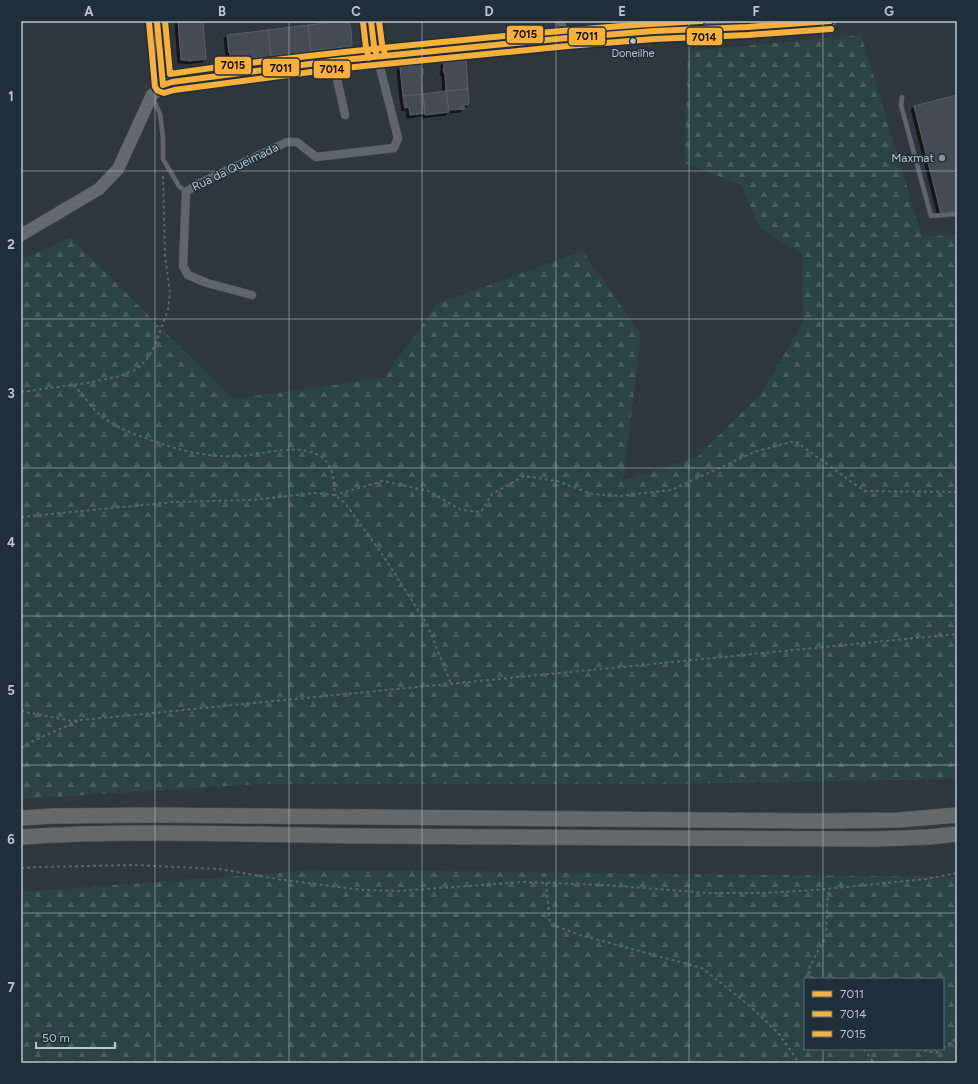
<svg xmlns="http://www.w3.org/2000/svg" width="978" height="1084" font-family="Figtree,sans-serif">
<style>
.forest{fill:url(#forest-firs);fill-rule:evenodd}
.building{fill:#454c52;stroke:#565e65;filter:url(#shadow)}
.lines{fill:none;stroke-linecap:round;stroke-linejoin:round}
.lane-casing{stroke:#4d5358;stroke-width:5}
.street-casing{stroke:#4d5358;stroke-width:9}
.secondary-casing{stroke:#4d5358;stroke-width:13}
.highway-casing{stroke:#4b5359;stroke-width:16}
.path{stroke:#5c6469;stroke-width:2;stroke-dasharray:3 3;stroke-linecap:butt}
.lane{stroke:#5e656c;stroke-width:4}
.street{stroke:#5e656c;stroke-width:8}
.secondary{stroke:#636970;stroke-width:12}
.highway{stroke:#64686b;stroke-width:15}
.bus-1-casing{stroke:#202e3a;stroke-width:9}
.bus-2-casing{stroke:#202e3a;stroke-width:9}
.bus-3-casing{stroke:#202e3a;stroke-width:9}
.bus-1{stroke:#fbb03b;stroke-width:6}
.bus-2{stroke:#fbb03b;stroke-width:6}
.bus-3{stroke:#fbb03b;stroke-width:6}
.grid{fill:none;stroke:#b9c4ce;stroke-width:1;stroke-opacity:0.55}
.bus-dot{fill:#b9c4ce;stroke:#202e3a;stroke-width:1.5}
.poi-dot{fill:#88939c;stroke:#202e3a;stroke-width:1.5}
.labels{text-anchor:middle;stroke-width:3;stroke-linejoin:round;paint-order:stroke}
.bus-label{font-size:11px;fill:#b9c4ce;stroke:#202e3a}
.poi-label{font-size:12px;fill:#b9c4ce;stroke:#202e3a;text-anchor:end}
.street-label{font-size:12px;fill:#b9c4ce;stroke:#202e3a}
.line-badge{stroke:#202e3a;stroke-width:1.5}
.pale-badge-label{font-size:11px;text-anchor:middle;font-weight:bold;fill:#111}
.neatline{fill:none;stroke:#b9c4ce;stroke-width:1.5}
.grid-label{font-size:13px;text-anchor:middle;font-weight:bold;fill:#b9c4ce}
</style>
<defs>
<pattern id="forest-firs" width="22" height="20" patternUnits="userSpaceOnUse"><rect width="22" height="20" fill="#2a4445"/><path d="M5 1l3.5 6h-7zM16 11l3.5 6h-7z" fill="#475d5f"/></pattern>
<filter id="shadow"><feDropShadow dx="-3" dy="3" stdDeviation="0" flood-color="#0009"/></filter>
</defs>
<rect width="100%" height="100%" fill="#2e373e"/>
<path class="forest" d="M861,35L922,236L957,235V779L670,784H259L21,799V260L71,238L232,399L384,378L437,304L583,251L641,335L623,481L697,457L760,395L803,322L802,254L760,228L741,185L685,163L688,51Z
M316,870L957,877V1063H21V892ZM805,979H943V1049H805Z"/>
<path class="building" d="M178,21H203L206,59L188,61V60H181Z
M344,21H349L350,28H351L352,46L311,51L308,25Z
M308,25L311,51L271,56L268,30Z
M268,30L271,56L231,60L230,53H229L227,35Z
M466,60L468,89L446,91L445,73H444L443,69H444V62Z
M420,65L421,69H423V75H421L423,94L403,96L400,67Z
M468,89L469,104L464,105V109L449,110L446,91Z
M446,91L449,112L425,115L423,94Z
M423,94L425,113L410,115L409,107L405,108L403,96Z
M957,95V210L941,214L914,106Z"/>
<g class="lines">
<defs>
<path id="lane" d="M902,97L901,105L931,216L957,214
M153,98L160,114L163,138V159L179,186L186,192"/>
<path id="street" d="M157,21L163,85
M560,21L567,38
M333,61L345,115
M252,295L207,283L188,275L183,266L186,192L196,185L287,142H297L316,157L394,148L398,138L377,56"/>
<path id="secondary" d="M371,21L374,46L377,56
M21,235L99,189L118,169L152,95L163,85L172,82L333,61L567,38L654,31L748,27L830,21"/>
<path id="highway" d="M21,818L55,816L153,815L819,821L899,820L957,815
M21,837C135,829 250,835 365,836C535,837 706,839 876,839L929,837L957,834"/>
</defs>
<use href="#lane" class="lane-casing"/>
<use href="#street" class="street-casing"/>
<use href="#secondary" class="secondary-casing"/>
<use href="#highway" class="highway-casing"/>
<path class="path" d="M74,385C82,394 91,407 100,415C112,425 126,431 140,436C174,449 204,458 241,456C264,454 294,444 316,454C334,462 333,478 335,495L383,481L428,491L461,510L481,512L492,494L524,476L557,481L592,494L620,496L671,490L754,452L795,441L864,491L957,492
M21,392L87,383L120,376L137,369L148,358L154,347L168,310L170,293L165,256L163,174
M21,517L174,502L252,500L315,493L335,495L345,503L382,554L427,624L451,684
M21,711L71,721L957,634
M21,748L35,740L78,721
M21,868L38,867L134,865L219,869L283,880L363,890L399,891L523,882L604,885L709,893H765L815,890L926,879L957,873
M546,883L550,924L580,935L702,968L750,1006L779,1034L799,1063
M813,979L808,970L826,936L828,889
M943,1048L957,1038
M864,1049L874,1063
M918,1049L936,1053L942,1049"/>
<use href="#lane" class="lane"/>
<use href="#street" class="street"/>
<use href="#secondary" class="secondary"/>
<use href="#highway" class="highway"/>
<defs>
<path id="bus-1" d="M157,21L163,85L172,82L333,61L567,38L654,31L748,27L830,21
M371,21L374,46L377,56"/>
<path id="bus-2" d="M149,22L155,87L158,91L164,93L174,90L334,69L568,46L654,39L748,35L831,29
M363,22L366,48L369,58"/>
<path id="bus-3" d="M165,21L170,74C264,60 359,50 453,41C536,33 618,25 701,21
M379,21L382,44L385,54"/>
</defs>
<use href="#bus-1" class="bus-1-casing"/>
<use href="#bus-2" class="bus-2-casing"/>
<use href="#bus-3" class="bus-3-casing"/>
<use href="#bus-1" class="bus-1"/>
<use href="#bus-2" class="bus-2"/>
<use href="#bus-3" class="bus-3"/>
</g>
<path class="grid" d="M155,21V1063M289,21V1063M422,21V1063M556,21V1063M689,21V1063M823,21V979M21,171H957M21,319H957M21,468H957M21,616H957M21,765H957M21,913H957M823,1049V1063"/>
<circle class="bus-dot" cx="633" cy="41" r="3.5"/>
<circle class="poi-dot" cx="942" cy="158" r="4"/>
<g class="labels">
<g class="bus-label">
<text x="633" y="57">Doneilhe</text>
</g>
<g class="poi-label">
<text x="934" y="162">Maxmat</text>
</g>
<g class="street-label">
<text transform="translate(235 167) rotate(-26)" y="4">Rua da Queimada</text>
</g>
</g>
<g class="line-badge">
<rect x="506" y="25" width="38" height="19" rx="4" fill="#fbb03b"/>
<rect x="568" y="27" width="38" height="19" rx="4" fill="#fbb03b"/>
<rect x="686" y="27" width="37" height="19" rx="4" fill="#fbb03b"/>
<rect x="214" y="56" width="38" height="19" rx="4" fill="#fbb03b"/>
<rect x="262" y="58" width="38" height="19" rx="4" fill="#fbb03b"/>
<rect x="313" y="60" width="38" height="19" rx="4" fill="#fbb03b"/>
</g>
<g class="pale-badge-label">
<text x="525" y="38">7015</text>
<text x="587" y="40">7011</text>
<text x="704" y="41">7014</text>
<text x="233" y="69">7015</text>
<text x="281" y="72">7011</text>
<text x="332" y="73">7014</text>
</g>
<rect width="978" height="1084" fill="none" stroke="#202e3a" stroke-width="44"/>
<rect x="804" y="978" width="140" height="72" fill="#202e3a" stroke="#5d6a75"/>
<rect x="812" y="991" width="20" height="6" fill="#fbb03b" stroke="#5d6a75"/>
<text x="840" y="998" font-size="12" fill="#b9c4ce">7011</text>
<rect x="812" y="1011" width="20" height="6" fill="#fbb03b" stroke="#5d6a75"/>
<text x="840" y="1018" font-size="12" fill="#b9c4ce">7014</text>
<rect x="812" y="1031" width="20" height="6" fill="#fbb03b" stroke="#5d6a75"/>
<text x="840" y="1038" font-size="12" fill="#b9c4ce">7015</text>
<path d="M36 1042v6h79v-6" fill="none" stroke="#b9c4ce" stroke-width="2"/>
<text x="42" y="1042" font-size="12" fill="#b9c4ce" stroke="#202e3a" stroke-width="3" paint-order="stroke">50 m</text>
<rect x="22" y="22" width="934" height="1040" class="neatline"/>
<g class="grid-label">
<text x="89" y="16">A</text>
<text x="222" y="16">B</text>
<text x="356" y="16">C</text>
<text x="489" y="16">D</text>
<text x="622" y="16">E</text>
<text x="756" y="16">F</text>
<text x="889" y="16">G</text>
<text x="11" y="101">1</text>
<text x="11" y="249">2</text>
<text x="11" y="398">3</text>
<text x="11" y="547">4</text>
<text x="11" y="695">5</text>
<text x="11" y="844">6</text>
<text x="11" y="992">7</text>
</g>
</svg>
